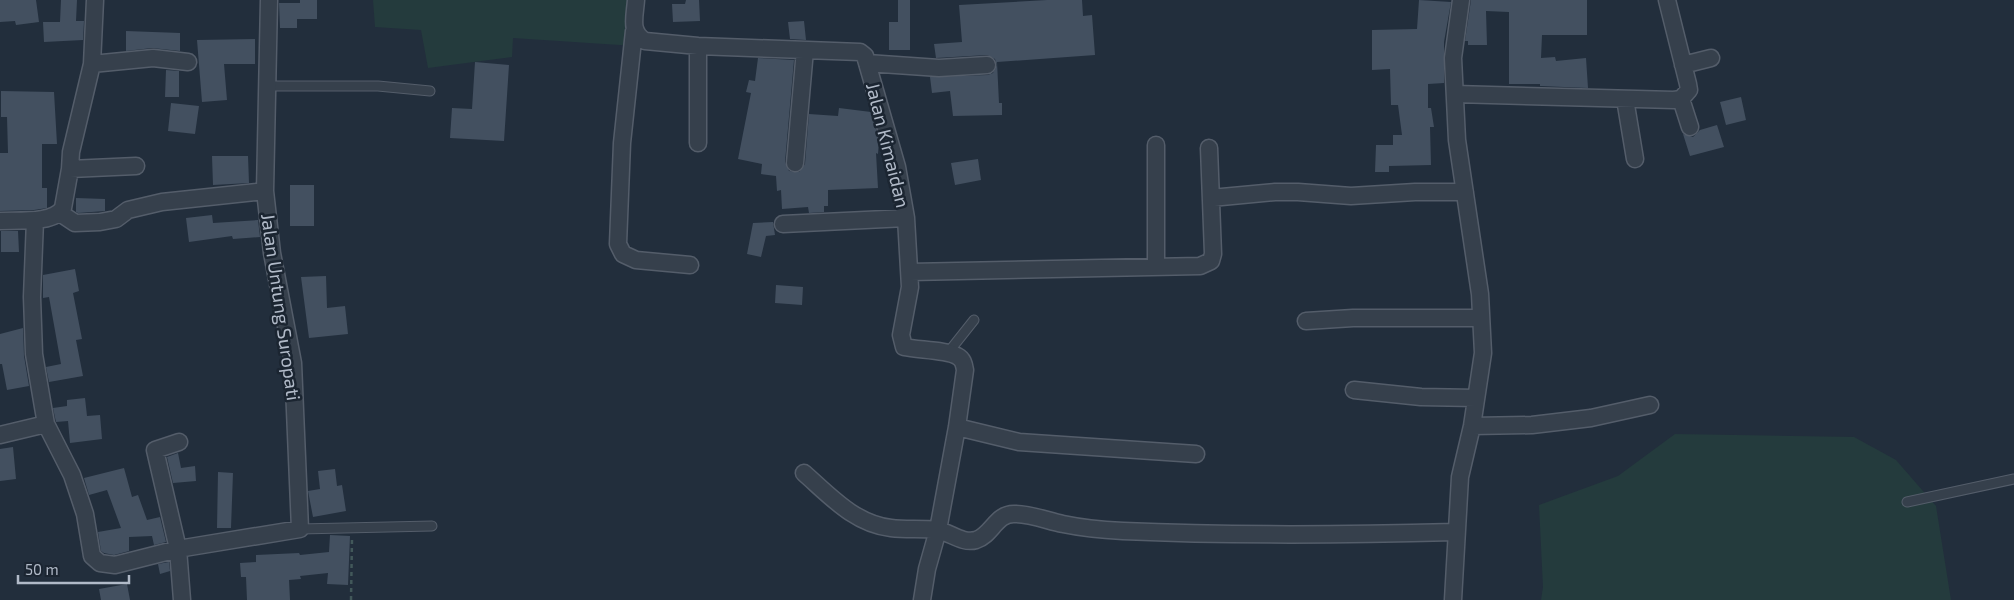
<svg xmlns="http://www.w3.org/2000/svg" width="2014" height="600" font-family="'Exo 2',sans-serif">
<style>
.green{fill:#243b3d}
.building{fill:#435060}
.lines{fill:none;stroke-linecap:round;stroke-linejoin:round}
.service-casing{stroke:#545d6a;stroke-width:11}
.minor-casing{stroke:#545d6a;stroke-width:19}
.path{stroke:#42585a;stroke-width:2.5;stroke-dasharray:4 4;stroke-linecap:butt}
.service{stroke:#36404c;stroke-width:9}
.minor{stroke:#36404c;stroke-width:16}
.labels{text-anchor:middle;stroke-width:5;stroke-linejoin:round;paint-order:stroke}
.street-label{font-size:19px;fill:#b1bac8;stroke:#1b2531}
</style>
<rect width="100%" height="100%" fill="#222e3c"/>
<path class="green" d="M373,0H639L635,46L513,38L512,57L428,68L421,30L375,27Z
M1675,434L1854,437L1896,460L1936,506L1951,600H1541L1543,587L1539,505L1618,476Z"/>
<path class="building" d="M0,0H36L39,22L16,25L15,21L0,22Z
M61,0H77L76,21H84L83,40L44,42L43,22H60Z
M300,0H317V19H297V28H280L279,3H300Z
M686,0H699L700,21L673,22L672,4H685Z
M898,0H910V50H889V22H898Z
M1047,0H1082L1083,16L1092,15L1095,55L997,62L999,103H1002V115L953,116L950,91L932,93L930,77L988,75L993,73L997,65L995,59L987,55L936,58L934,44L962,42L959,5Z
M1419,0L1451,2L1444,42V83L1428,84V108H1431L1434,127H1430L1431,165L1389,166V172H1375L1376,145H1393V135H1402L1398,105H1391L1390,69L1372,70V30L1417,29Z
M1471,0H1587V35H1542L1541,58L1555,57L1556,61L1586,58L1588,88L1540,86V84H1509V12L1486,11L1487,45H1468V41H1465Z
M804,21L806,40L790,39L788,22Z
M126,31L180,33V51L152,48L126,51Z
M255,39V64H224L227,100L202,102L197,40Z
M758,58L794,60L785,162L789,171L799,172L805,164L809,114L838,116L839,108L871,112L879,140L878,154L876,153L878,188L828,190V206H824V212L809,213L808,207L782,209L781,190L777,191L776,176L761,174L762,164L738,159L751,93L746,92L749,80L755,81Z
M475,62L509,65L504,141L450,138L452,108L472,109Z
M166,70L179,71V97H165Z
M1,91L54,92L57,144H42V188H47V208L34,210L0,211V153H8L7,117H1Z
M1741,97L1746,120L1726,125L1720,102Z
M171,103L199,106L195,134L168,131Z
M1717,125L1724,147L1690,156L1683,134L1693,137L1700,130Z
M212,156H248L249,183L213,185Z
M978,159L981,180L955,185L951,163Z
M290,185H314V226H290Z
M76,198L105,199V211L78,213L76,212Z
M212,215L213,223L258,220L260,237L233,239L232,236L189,242L186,218Z
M773,222L775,235L766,236L761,257L747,254L753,223Z
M1,231H18L19,252H1Z
M75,269L79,291L73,293L82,339L76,340L83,376L49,382L46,367L61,364L49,297L43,298V275Z
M326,276L327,308L345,306L348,334L309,338L301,277Z
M776,285L803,287L802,305L775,303Z
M23,328L24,356L29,386L7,390L2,364H0V334Z
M85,398L87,416L100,415L102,439L70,443L68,421L56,422L53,408L67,406V400Z
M13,447L16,479L0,481V449Z
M178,453L181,468L195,466L196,481L173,483L167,457Z
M124,468L132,497L138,495L147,520L160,517L166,542L154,545L152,536L129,537V551L114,555L104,553L101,551L98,532L121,528L107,490L89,495L84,478Z
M335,469L337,486L342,485L346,511L313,517L308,491L320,489L318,471Z
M218,472L233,473L231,528H217Z
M330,535L350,536L348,585L327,584L328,573L300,576L301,579L289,580L290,600H247L246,577H241L240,563L256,562V555L299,553L300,555L329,552Z
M169,562L170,571L160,574L158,564Z
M127,584L130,600H101L99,589Z"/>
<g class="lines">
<defs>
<path id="service" d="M266,86H378L430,91
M947,354L974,320
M1907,502L2014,479
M300,529L432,526"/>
<path id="minor" d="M636,0C635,16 629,32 645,41L698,46L860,52L865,56L897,167L906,218L910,287L901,335L904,347C918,350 947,350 957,356C963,359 964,364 965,370L957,427L938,530L927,569L922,600
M634,31L622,143L618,244L623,254L636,260L690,265
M867,63L939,68L987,65
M92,64L153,58L188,62
M1683,65L1711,58
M1455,94L1674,100L1681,99L1689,90L1688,84L1667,0
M1625,99L1635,159
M1681,99L1690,127
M698,143V46
M795,163L805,50
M70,169L136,166
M1211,198L1275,192H1298L1351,196L1415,192H1465
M60,213L75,223L100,222L116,219L128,210L162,202L265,191
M35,220L32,297L34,354L43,407L46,424L72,475L85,514L92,556L100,563L115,565L178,549L155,450L179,442
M0,221C17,220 54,224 63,208L70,169L71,152L92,64L95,0
M783,224L906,218
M1156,267V145
M910,272L1200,266L1211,261L1213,254L1209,148
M1306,321L1353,318H1481
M1354,390L1421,397L1476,398
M1472,426L1532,425L1591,418L1650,405
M957,427L1019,442L1196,454
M0,435L46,424
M804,473C830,496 855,524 891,528C906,530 922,528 937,530C950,532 962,544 976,540C992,535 996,513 1015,514C1031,514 1048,521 1063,524C1082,528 1104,530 1123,531C1234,536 1345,535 1455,532
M182,600L178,549L300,529L293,363L272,253L265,191L269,0
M1453,600L1460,477L1472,426L1483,353L1480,294L1457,140L1453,58L1461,0"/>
</defs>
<use href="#service" class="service-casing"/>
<use href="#minor" class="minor-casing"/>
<path class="path" d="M351,600L352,539"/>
<use href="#service" class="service"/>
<use href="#minor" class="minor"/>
</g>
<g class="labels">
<g class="street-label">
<text transform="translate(888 145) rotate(76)" y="7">Jalan Kimaidan</text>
<text transform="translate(281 307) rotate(82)" y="7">Jalan Untung Suropati</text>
</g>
</g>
<path d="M18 575v8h111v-8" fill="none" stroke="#b1bac8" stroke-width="2.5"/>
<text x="25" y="575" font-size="15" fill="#b1bac8" stroke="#1b2531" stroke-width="4" paint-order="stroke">50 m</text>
</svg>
